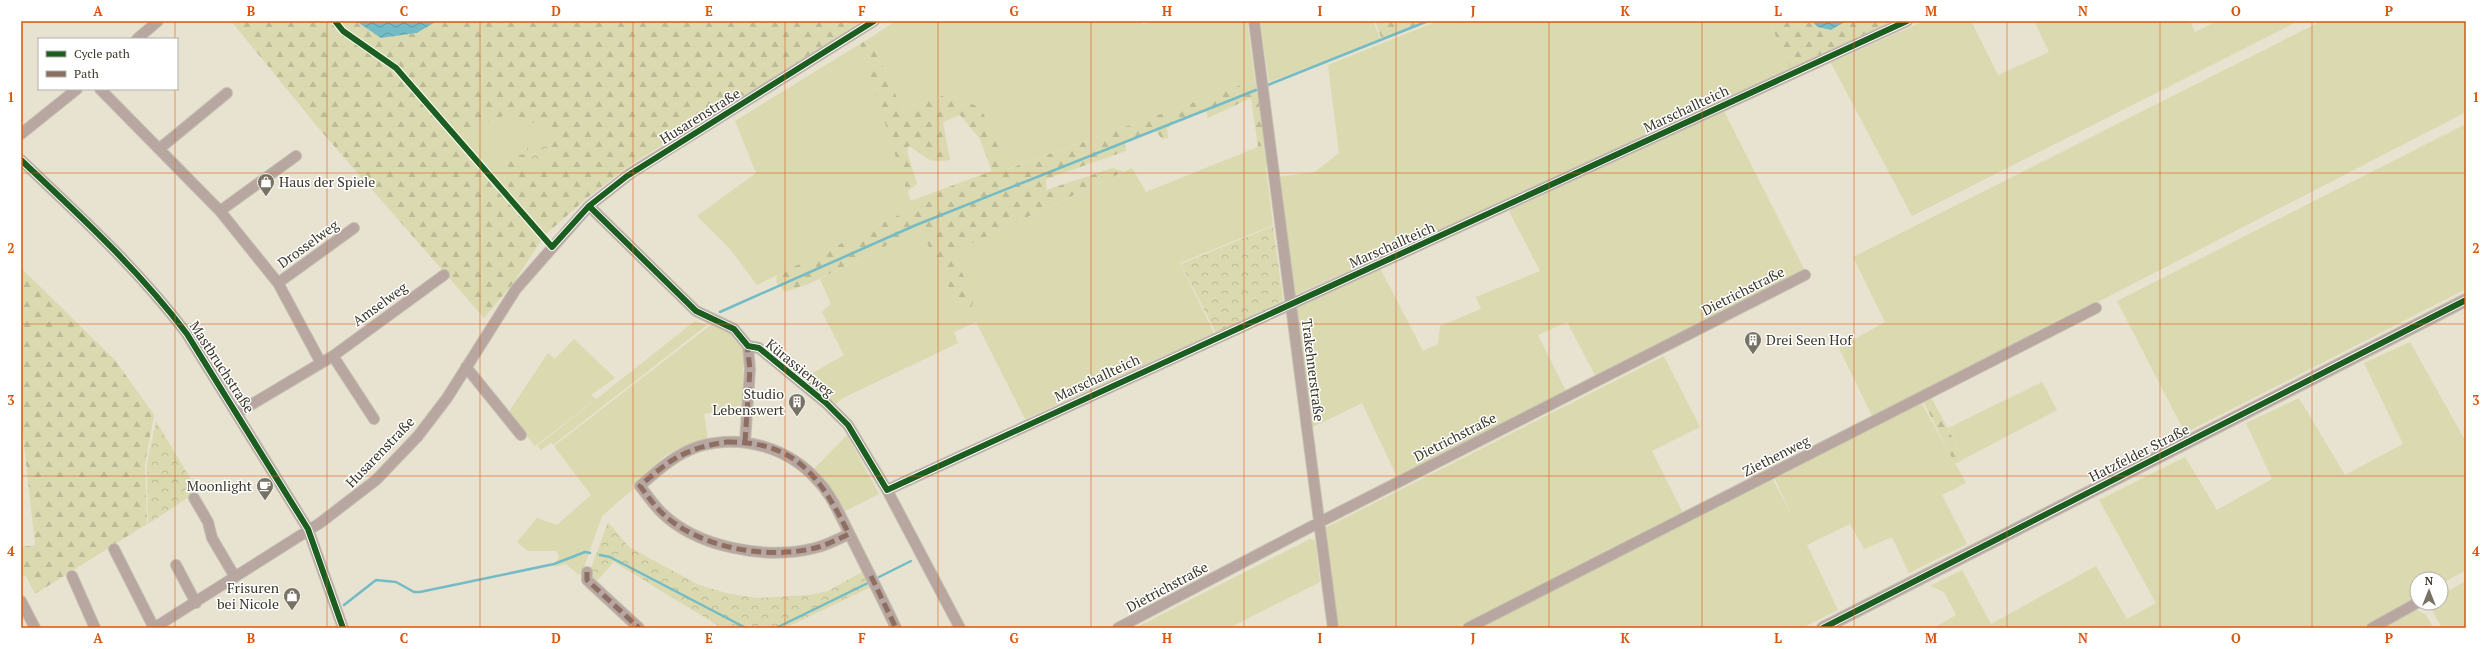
<svg xmlns="http://www.w3.org/2000/svg" width="2487" height="649" font-family="'PT Serif',serif">
<style>
.grass{fill:#dad9af}
.forest{fill:url(#forest-firs);fill-rule:evenodd}
.park{fill:url(#park-crowns)}
.water{fill:url(#water-waves)}
.lines{fill:none;stroke-linecap:round;stroke-linejoin:round}
.stream{stroke:#73bcc6;stroke-width:2.5}
.minor-casing{stroke:#c4bfb0;stroke-width:12}
.tertiary-casing{stroke:#c4bfb0;stroke-width:14}
.minor{stroke:#b8a6a0;stroke-width:10}
.tertiary{stroke:#b8a6a0;stroke-width:12}
.quiet{stroke:#8d6e63;stroke-width:5;stroke-dasharray:10 5;stroke-linecap:butt}
.cycleway-casing{stroke:#fff;stroke-width:8}
.cycleway{stroke:#1b5e20;stroke-width:6}
.grid{fill:none;stroke:#d7560f;stroke-width:1;stroke-opacity:0.55}
.labels{text-anchor:middle;stroke-width:3;stroke-linejoin:round;paint-order:stroke}
.street-label{font-size:14px;fill:#3a3629;stroke:#fff}
.poi-label{font-size:14px;fill:#3a3629;stroke:#fff;text-anchor:end}
.neatline{fill:none;stroke:#d7560f;stroke-width:1.5}
.grid-label{font-size:13px;text-anchor:middle;font-weight:bold;fill:#d7560f}
</style>
<defs>
<pattern id="forest-firs" width="22" height="20" patternUnits="userSpaceOnUse"><rect width="22" height="20" fill="#dad9af"/><path d="M5 1l3.5 6h-7zM16 11l3.5 6h-7z" fill="#bcbb97"/></pattern>
<pattern id="park-crowns" width="20" height="18" patternUnits="userSpaceOnUse"><rect width="20" height="18" fill="#dad9af"/><path d="M2 6a3 3 0 1 1 6 0M12 15a3 3 0 1 1 6 0" fill="none" stroke="#bcbb97"/></pattern>
<pattern id="water-waves" width="16" height="10" patternUnits="userSpaceOnUse"><rect width="16" height="10" fill="#73bcc6"/><path d="M0 5q4-4 8 0t8 0" fill="none" stroke="#5f9aa1"/></pattern>
</defs>
<rect width="100%" height="100%" fill="#e8e2d0"/>
<path class="grass" d="M896,21H1141L1143,25L1152,21H1247L1255,80L1007,169L981,108L948,94L902,109L870,38Z
M1260,21H1373L1381,40L1269,82Z
M1438,21H1769L1791,70L1295,295L1278,177L1315,172L1339,153L1328,65Z
M1924,21H1971L1998,75L2049,52L2034,21H2190L2195,32L2217,21H2299L1912,216L1831,63Z
M2322,21H2466V112L1873,418L1839,348L1885,322L1853,257Z
M860,44L913,208L757,285L730,249L697,216L756,173L735,121Z
M1724,111L1804,269L1596,377L1567,322L1538,335L1567,393L1397,477L1362,403L1311,428L1295,306L1380,268L1423,351L1438,344L1440,326L1481,309L1476,297L1540,271L1509,211Z
M512,114L533,123L546,122L560,132L553,140L549,153L537,171L531,170L512,156L503,165L507,197L458,140L460,136C476,130 498,115 512,114Z
M2466,124V289L2185,433L2117,301Z
M1263,145L1273,225L1180,263L1214,333L1025,419L976,322L954,332L958,343L843,398L833,406L804,378L844,355L822,312L831,304L820,279L920,229L957,304L970,310L973,300L953,252L1132,168L1146,192Z
M695,321L707,325L553,445L551,443L541,450L537,446Z
M712,324L731,331L744,347L742,405L704,414L708,439L680,448L665,456L631,486L633,489L602,516L583,570L579,575L566,564L554,567L559,557L557,552L561,548L557,551H528L517,542L537,518L557,525L591,495L554,446Z
M574,339L615,378L591,395L596,399L535,446L508,413L548,353L555,359Z
M2410,342L2466,442V570L2441,584V579H2417V598L2362,628H1938L1937,626L1956,615L1944,592L1930,586L1962,570L1991,624L2096,566L2127,619L2156,603L2099,500L2185,457L2217,510L2272,479L2246,423L2299,398L2345,475L2403,444L2364,363Z
M1664,356L1700,427L1652,451L1683,513L1456,628H1336L1323,529Z
M2042,382L2057,410L1964,459L1948,428Z
M1921,402L1966,483L1942,495L1967,544L1909,573L1892,537L1864,549L1850,524L1807,545L1838,610L1802,628H1476L1772,478L1791,514L1774,477Z
M847,435L879,494L843,512L830,487L814,469Z
M1310,539L1315,540L1320,582L1229,628H1135Z
M2466,581V628H2442L2428,603H2441V595Z
M2417,610L2426,615L2433,628H2384Z"/>
<path class="forest" d="M231,21H356L381,38L417,33L437,21H861L846,33L633,163L587,198L544,236L514,282L484,318L321,131ZM512,114L533,123L546,122L560,132L553,140L549,153L537,171L531,170L526,154L512,156L503,166L507,196L458,140L460,136C476,130 498,115 512,114Z
M1375,21H1429L1382,40Z
M1769,21H1812L1818,27L1831,30L1846,21H1901L1791,70Z
M870,38L902,109L948,94L981,108L1008,169L1255,80L1270,167H1266L1263,145L1258,147L1251,98L1208,118L1206,110L1173,123L1167,128L1168,138L1162,139L1155,130L1124,142L1126,151L1046,179V190L1113,168L1123,172L953,252L974,300L970,310L957,304L920,229L811,283L785,292L776,282L777,275L913,208L910,201L992,171L980,139L960,115L943,122L950,160C927,164 927,157 909,146L907,151L917,184L907,192L860,44Z
M21,268L115,360L154,415L145,464L147,524L35,594L26,576L21,577V547L35,545L21,417Z
M1931,397L1964,459L1955,464L1923,401Z"/>
<path class="park" d="M548,140C548,152 544,165 532,169L525,149Z
M1273,226L1283,300L1216,333L1181,264Z
M156,421L193,483L192,495L148,524L147,463Z
M608,522L629,547L699,585L726,593L757,598L809,595L828,591L864,571L871,587L785,628H722L614,562L596,582L588,576Z"/>
<path class="water" d="M356,21H437L417,33L381,38Z
M1812,21H1846L1831,30L1818,27Z"/>
<g class="lines">
<path class="stream" d="M1268,85L1428,21
M720,312L916,225L1256,90
M600,555L610,557L746,628
M879,577L911,561
M344,605L376,580L396,582L414,592H420L554,564L585,552L590,553
M776,628L870,582"/>
<defs>
<path id="minor" d="M1254,21L1333,628
M137,39L158,21
M100,89L220,211L278,283L321,363
M21,134L77,89
M159,149L227,93
M21,160C79,215 139,270 187,334L308,529L343,628
M589,206L696,311L734,329L748,346L759,348L826,403L848,425L887,490L960,628
M220,211L296,156
M278,283L354,228
M333,356L374,419
M466,367L521,435
M237,413L333,356L444,275
M745,442L750,369L748,346
M887,490L1907,21
M194,498L208,522L212,538L235,577
M849,534C838,539 827,545 815,548C767,560 697,548 661,512C653,504 647,495 640,486C658,470 677,453 700,446C743,434 789,448 818,481C832,496 840,515 849,533C865,565 881,596 896,628
M114,549L154,628
M176,565L196,603
M587,572V580L639,628
M72,576L95,628
M21,601L35,628
M154,628L320,523L376,480L418,436L447,398L516,289L589,206L631,173L874,21
M1118,628L1318,523L1805,275
M1468,628L2096,308
M2372,628L2417,603"/>
<path id="tertiary" d="M1823,628L2466,300"/>
</defs>
<use href="#minor" class="minor-casing"/>
<use href="#tertiary" class="tertiary-casing"/>
<use href="#minor" class="minor"/>
<use href="#tertiary" class="tertiary"/>
<path class="quiet" d="M727,442C796,441 821,478 849,534C838,539 827,545 815,548C767,560 697,548 661,512C653,504 647,495 640,486C670,459 686,448 727,442Z
M745,442L750,369L747,345
M587,572V580L639,628
M871,576L896,628"/>
<defs>
<path id="cycleway" d="M335,21L343,31L396,68L552,247L589,206L627,176L874,21
M21,160C79,215 139,270 187,334L308,529L343,628
M589,206L696,311L734,329L748,346L759,348L826,403L848,425L887,490L1907,21
M1823,628L2466,300"/>
</defs>
<use href="#cycleway" class="cycleway-casing"/>
<use href="#cycleway" class="cycleway"/>
</g>
<path class="grid" d="M175,21V39M327,21V628M480,21V628M633,21V628M785,21V628M938,21V628M1091,21V628M1244,21V628M1396,21V628M1549,21V628M1702,21V628M1854,21V628M2007,21V628M2160,21V628M2312,21V628M175,89V628M21,173H2466M21,324H2466M21,476H2466"/>
<defs>
<symbol id="shop-pin" viewBox="-11 -11 22 30"><path d="M0 17L-7.5 6A9.5 9.5 0 1 1 7.5 6Z" fill="#777263" stroke="#fff"/><path d="M-5-2.5h2.3a2.7 3.5 0 0 1 5.4 0H5L5.5 6h-11ZM-1.5-2.5h3a1.5 2.3 0 0 0-3 0Z" fill="#fff"/></symbol>
<symbol id="building-pin" viewBox="-11 -11 22 30"><path d="M0 17L-7.5 6A9.5 9.5 0 1 1 7.5 6Z" fill="#777263" stroke="#fff"/><path d="M-4-6H4V6H1V3H-1V6H-4ZM-2.5-4.3h1.7v1.8h-1.7ZM.8-4.3h1.7v1.8H.8ZM-2.5-1h1.7V.8h-1.7ZM.8-1h1.7V.8H.8Z" fill="#fff"/></symbol>
<symbol id="cafe-pin" viewBox="-11 -11 22 30"><path d="M0 17L-7.5 6A9.5 9.5 0 1 1 7.5 6Z" fill="#777263" stroke="#fff"/><path d="M-5.5-4.5H6V0H3Q3 3.5 0 3.5H-2.5Q-5.5 3.5-5.5 0ZM3-3.2v2h1.7v-2ZM-6 4.5H4V6H-6Z" fill="#fff"/></symbol>
</defs>
<g fill-rule="evenodd">
<use href="#shop-pin" x="256" y="172" width="20" height="27"/>
<use href="#building-pin" x="1743" y="330" width="20" height="27"/>
<use href="#building-pin" x="787" y="392" width="20" height="27"/>
<use href="#cafe-pin" x="255" y="476" width="20" height="27"/>
<use href="#shop-pin" x="282" y="586" width="20" height="27"/>
</g>
<g class="labels">
<g class="street-label">
<text transform="translate(1686 109) rotate(-25)" y="5">Marschallteich</text>
<text transform="translate(700 116) rotate(-32)" y="5">Husarenstraße</text>
<text transform="translate(308 244) rotate(-36)" y="5">Drosselweg</text>
<text transform="translate(1392 245) rotate(-24)" y="5">Marschallteich</text>
<text transform="translate(1743 291) rotate(-27)" y="5">Dietrichstraße</text>
<text transform="translate(380 304) rotate(-36)" y="5">Amselweg</text>
<text transform="translate(222 367) rotate(57)" y="5">Mastbruchstraße</text>
<text transform="translate(800 368) rotate(39)" y="5">Kürassierweg</text>
<text transform="translate(1313 370) rotate(83)" y="5">Trakehnerstraße</text>
<text transform="translate(1097 378) rotate(-25)" y="5">Marschallteich</text>
<text transform="translate(1455 437) rotate(-27)" y="5">Dietrichstraße</text>
<text transform="translate(380 452) rotate(-46)" y="5">Husarenstraße</text>
<text transform="translate(2139 453) rotate(-27)" y="5">Hatzfelder Straße</text>
<text transform="translate(1776 456) rotate(-27)" y="5">Ziethenweg</text>
<text transform="translate(1167 587) rotate(-28)" y="5">Dietrichstraße</text>
</g>
<g class="poi-label">
<text x="279" y="187" text-anchor="start">Haus der Spiele</text>
<text x="1766" y="345" text-anchor="start">Drei Seen Hof</text>
<text x="784" y="399">Studio<tspan x="784" dy="16">Lebenswert</tspan></text>
<text x="252" y="491">Moonlight</text>
<text x="279" y="593">Frisuren<tspan x="279" dy="16">bei Nicole</tspan></text>
</g>
</g>
<rect width="2487" height="649" fill="none" stroke="#ffffff" stroke-width="44"/>
<rect x="38" y="38" width="140" height="52" fill="#ffffff" stroke="#b0afa9"/>
<rect x="46" y="51" width="20" height="6" fill="#1b5e20" stroke="#b0afa9"/>
<text x="74" y="58" font-size="12" fill="#3a3629">Cycle path</text>
<rect x="46" y="71" width="20" height="6" fill="#8d6e63" stroke="#b0afa9"/>
<text x="74" y="78" font-size="12" fill="#3a3629">Path</text>
<g transform="translate(2429 591)"><circle r="19" fill="#ffffff" stroke="#b0afa9"/>
<path d="M0-3L7 15L0 10L-7 15Z" fill="#777263"/>
<text y="-6" font-size="11" font-weight="bold" text-anchor="middle" fill="#3a3629">N</text>
</g>
<rect x="22" y="22" width="2443" height="605" class="neatline"/>
<g class="grid-label">
<text x="98" y="16">A</text>
<text x="251" y="16">B</text>
<text x="404" y="16">C</text>
<text x="556" y="16">D</text>
<text x="709" y="16">E</text>
<text x="862" y="16">F</text>
<text x="1014" y="16">G</text>
<text x="1167" y="16">H</text>
<text x="1320" y="16">I</text>
<text x="1473" y="16">J</text>
<text x="1625" y="16">K</text>
<text x="1778" y="16">L</text>
<text x="1931" y="16">M</text>
<text x="2083" y="16">N</text>
<text x="2236" y="16">O</text>
<text x="2389" y="16">P</text>
<text x="11" y="102">1</text>
<text x="2476" y="102">1</text>
<text x="11" y="253">2</text>
<text x="2476" y="253">2</text>
<text x="11" y="405">3</text>
<text x="2476" y="405">3</text>
<text x="11" y="556">4</text>
<text x="2476" y="556">4</text>
<text x="98" y="643">A</text>
<text x="251" y="643">B</text>
<text x="404" y="643">C</text>
<text x="556" y="643">D</text>
<text x="709" y="643">E</text>
<text x="862" y="643">F</text>
<text x="1014" y="643">G</text>
<text x="1167" y="643">H</text>
<text x="1320" y="643">I</text>
<text x="1473" y="643">J</text>
<text x="1625" y="643">K</text>
<text x="1778" y="643">L</text>
<text x="1931" y="643">M</text>
<text x="2083" y="643">N</text>
<text x="2236" y="643">O</text>
<text x="2389" y="643">P</text>
</g>
</svg>
